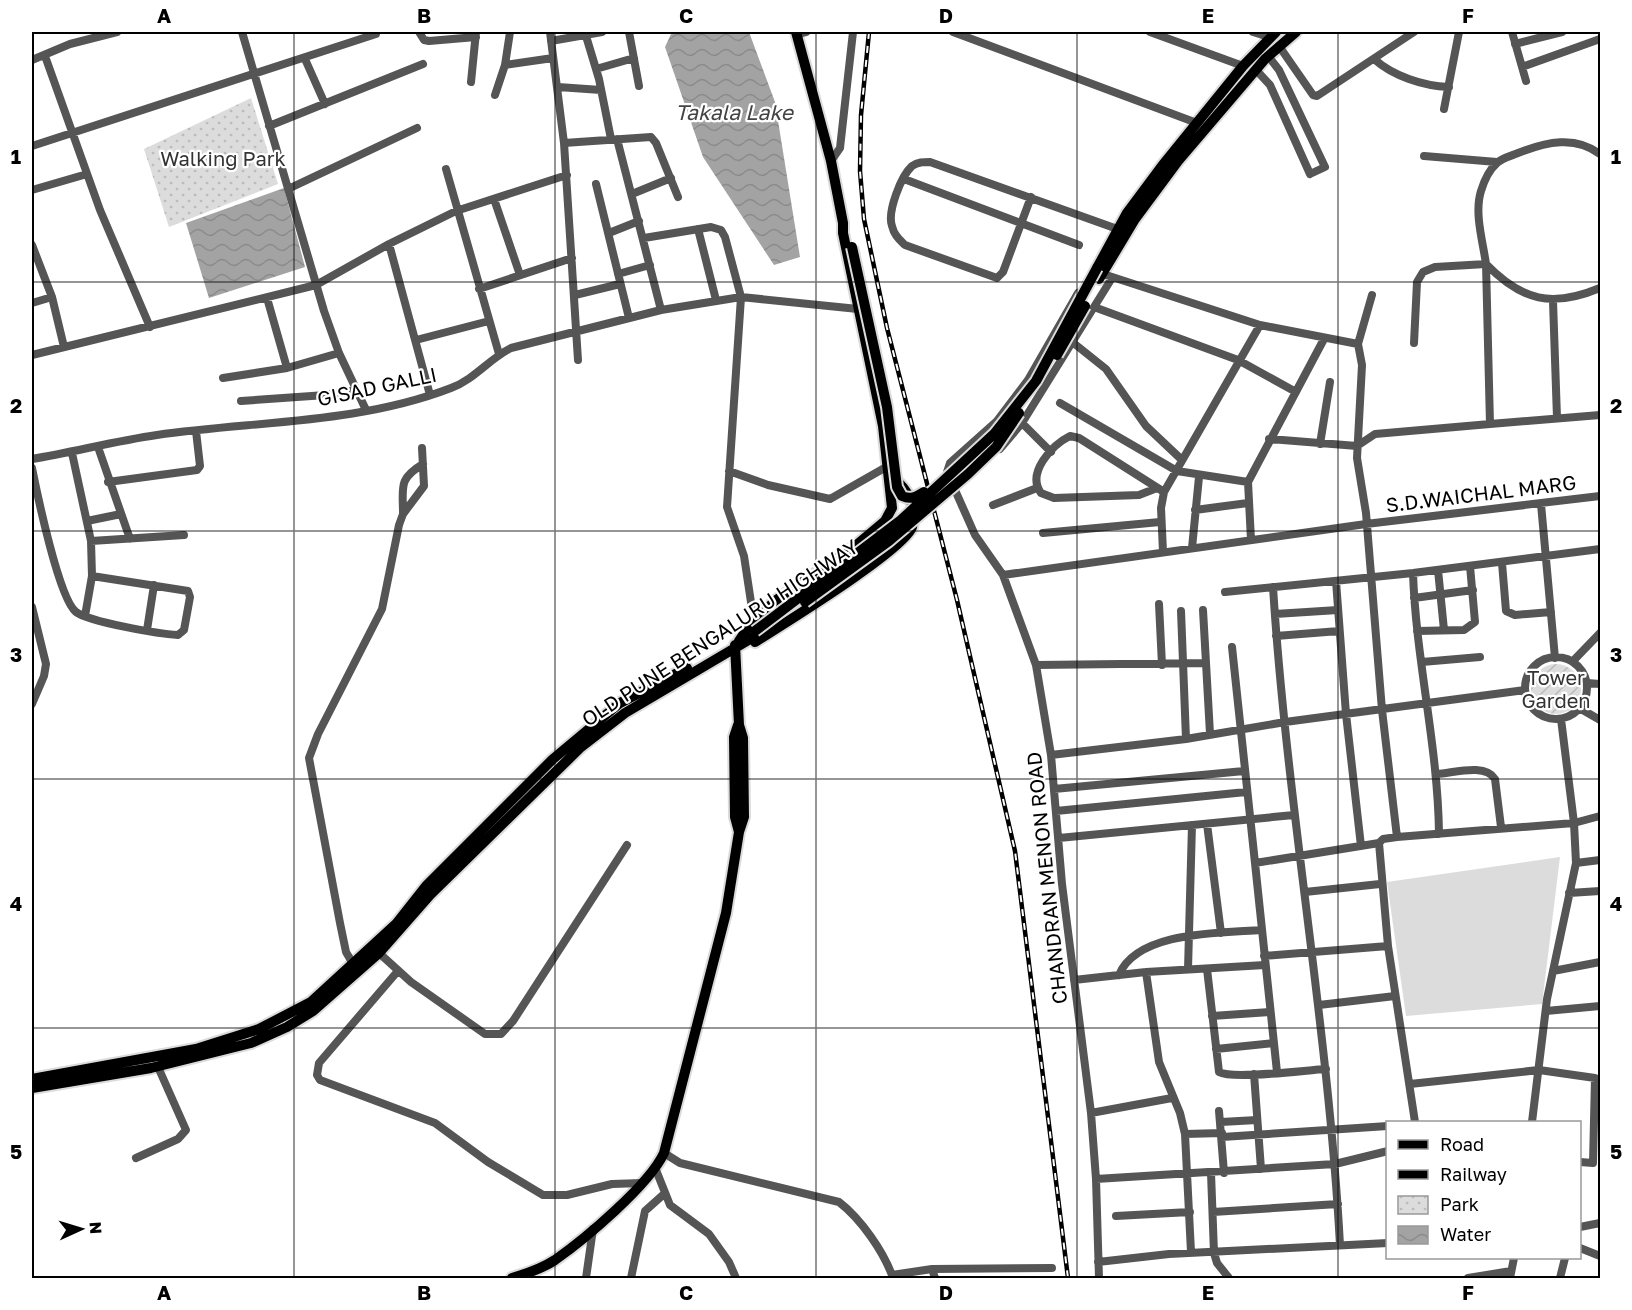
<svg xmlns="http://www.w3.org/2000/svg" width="1632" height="1310" font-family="'Golos Text',sans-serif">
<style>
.park{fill:url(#park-dots)}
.garden{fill:url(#garden-furrows)}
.pitch{fill:#dcdcdc}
.water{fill:url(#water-waves)}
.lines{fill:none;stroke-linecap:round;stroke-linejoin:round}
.major-casing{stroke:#dbdbdb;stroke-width:14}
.minor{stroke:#555;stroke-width:8}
.major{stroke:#000;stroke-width:10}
.rail-casing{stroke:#000;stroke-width:4.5}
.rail{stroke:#fff;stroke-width:2;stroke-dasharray:7;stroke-linecap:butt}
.major-bridge-casing{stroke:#dbdbdb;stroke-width:14;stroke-linecap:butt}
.major-bridge{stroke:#000;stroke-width:10}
.grid{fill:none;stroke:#000;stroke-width:1.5;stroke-opacity:0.55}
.labels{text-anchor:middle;stroke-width:4.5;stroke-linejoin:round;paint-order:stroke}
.park-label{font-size:20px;fill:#333;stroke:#fff}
.street-label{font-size:20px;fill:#000;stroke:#fff}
.water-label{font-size:21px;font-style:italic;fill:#444;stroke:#fff}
.neatline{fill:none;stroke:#000;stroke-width:2}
.grid-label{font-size:20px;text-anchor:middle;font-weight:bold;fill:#000}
</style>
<defs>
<pattern id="park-dots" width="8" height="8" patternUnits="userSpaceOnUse" patternTransform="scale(1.5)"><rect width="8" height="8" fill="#dcdcdc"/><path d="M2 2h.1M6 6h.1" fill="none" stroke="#bbb" stroke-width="1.8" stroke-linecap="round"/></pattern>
<pattern id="garden-furrows" width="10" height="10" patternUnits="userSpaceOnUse" patternTransform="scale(1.5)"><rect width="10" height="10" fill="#dcdcdc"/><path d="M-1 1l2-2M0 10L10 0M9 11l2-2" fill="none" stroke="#bbb"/></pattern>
<pattern id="water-waves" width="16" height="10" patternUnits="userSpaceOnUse" patternTransform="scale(1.5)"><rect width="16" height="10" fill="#a3a3a3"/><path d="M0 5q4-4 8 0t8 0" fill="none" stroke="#8b8b8b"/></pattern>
</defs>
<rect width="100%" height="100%" fill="#fff"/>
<path class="park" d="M251,98L278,184L169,227L144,149Z"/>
<path class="garden" d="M1531 689a25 25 0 1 1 50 0a25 25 0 1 1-50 0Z"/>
<path class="pitch" d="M1560,857L1542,1004L1406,1016L1387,882Z"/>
<path class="water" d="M672,32H749L775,102L800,257L774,265L703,157L665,47Z
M284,188L305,267L209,298L186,223Z"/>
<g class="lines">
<defs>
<path id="major" d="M1097,268L1127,213L1162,166L1243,66L1276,32
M1099,279L1135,219L1178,161L1265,59L1296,32
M739,641L749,626L775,601L854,547L885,521L892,508L883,426L843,233V223L831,161L796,32
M755,642C780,626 906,549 912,527C917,508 909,490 894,479
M738,725L734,737L735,817L739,832
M32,1079L196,1049L259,1029L311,1002L396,924L426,886L553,759L620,703L687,668
M32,1088L151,1068L251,1043L287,1027L313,1011L379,953L430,895L581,747L625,713L757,635
M512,1278C526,1274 543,1268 555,1260C585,1239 649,1185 664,1153L726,913L739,832L744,817L743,738L739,725L735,645"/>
</defs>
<use href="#major" class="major-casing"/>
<path class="minor" d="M242,32L324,311L339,353L366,410
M419,32L424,40L429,41L476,37
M550,32L564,143L578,360
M629,32L639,86
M953,32L1197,123
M1150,32L1243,66
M1253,32L1269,37
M1512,32L1526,81
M797,34L806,32
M586,36L599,79L611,139
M551,41L602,32
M1515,44L1562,32
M1279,46L1313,95L1317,96L1414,32
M45,56L100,210L150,327
M305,59L325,104
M1374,59C1393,76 1423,86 1449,87
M32,60L70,44L117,32
M505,65L553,58
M1522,67L1600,39
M596,69L634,58
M1257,71L1270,85L1310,174L1325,167L1279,70L1268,56
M471,82L476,32
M558,87L601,90
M495,95L505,65L510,32
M1444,109L1459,32
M269,126L423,64
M617,139L661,310
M564,143L651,137L656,143L678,197
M32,146L376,34V32
M1424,156L1497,162
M831,161L840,148L853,32
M446,169L499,354
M904,179L1079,245
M596,184L629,318
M288,189L417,128
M32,190L87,174
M632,194L671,178
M1031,197L1003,272L997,278L905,245C899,239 894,235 892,226C887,212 901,176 912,166C918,162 923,162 930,162L1123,231
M494,199L520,275
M698,229L716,300
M609,233L639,221
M644,238L711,227L721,230L725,237L741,297L727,507L744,556L754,622
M389,244L430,395
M32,245L52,297L64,347
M618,274L650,265
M1103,274L1260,325L1358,344L1362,365L1357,458L1366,513L1382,710L1397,837
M479,289L572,258
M1078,293L1028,380L997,421L950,463L947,472L975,535L1003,575L1036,665L1051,755L1062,884L1091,1113L1096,1179L1099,1278
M575,295L620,284
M267,298L287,368
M1553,301L1557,418
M32,303L52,297
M1094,307L1238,360L1296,392
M416,340L489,321
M1071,341L1106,369L1146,426L1182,460
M1414,343L1417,282L1423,272L1435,267L1486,264C1483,242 1474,213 1481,191C1484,181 1489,170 1497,163C1502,158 1511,156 1518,153C1546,142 1575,135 1600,154
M1358,344L1372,295
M32,355L316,285L389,244L456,211L567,175
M223,378L287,368L339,353
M241,401L326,395L356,390
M1060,403L1177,471L1248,482
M1022,423L1051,452
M1490,424L1600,415
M1269,439L1357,446L1375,434L1490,424L1486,264C1522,301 1552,308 1600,288
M1320,444L1330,382
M98,447L130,539
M1000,449L1022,423L1112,278
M72,453L91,541L92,576L85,616
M32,459C74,452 115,441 157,435C254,421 358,424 451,388C475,379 489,359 511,348L661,310L741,297L858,309
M32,468C37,493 59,599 76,612C89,622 160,634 178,635L184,630L190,597L188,591L92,576
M729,471L768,485L830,499L888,466
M108,482L197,470L200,466L196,431
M1157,488L1139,495L1054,498L1041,493C1026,473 1052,445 1070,436L1079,438L1164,492
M1541,504L1555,658
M993,505L1037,488
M1195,510L1248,503
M403,514C403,487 398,479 423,464
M87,521L121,514
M1043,533L1160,522
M1251,540L1248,482L1324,339
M91,541L184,535
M1192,548L1199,477
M1163,552L1161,508L1164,492L1260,325
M1502,563L1506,611L1515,615L1551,612
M1438,570L1444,630
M1413,573C1416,661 1438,746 1439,834
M1003,575L1366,524L1600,496
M1336,581L1346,714L1361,846
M1273,587C1287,808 1328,1025 1340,1245
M1225,592L1413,573L1600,549
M1414,598L1473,590
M1159,604L1162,665
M32,607L46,664L44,676L32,704
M1203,610L1206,663
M1181,611L1186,739
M1275,614L1338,610
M147,630L154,585
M1417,631L1464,630L1475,622L1470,566
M1276,636L1339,631
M1232,647L1255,863L1379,843
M1525 688a31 31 0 1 1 62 0a31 31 0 1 1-62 0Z
M1573,661L1600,633
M1422,662L1480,657
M1036,665L1206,663L1210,734
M1587,683L1600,684
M1581,709L1600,720
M1051,755L1186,739L1285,722L1525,690
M1437,774C1454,773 1485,763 1495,779L1501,827
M1054,789L1244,771
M1056,811L1246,792
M1207,824L1221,933
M1059,838L1294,815
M1255,863L1277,1072
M1576,863L1600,860
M1305,892L1380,884
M1569,893L1600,891
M379,953L411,982L485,1034H501L513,1021L627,845
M1264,956L1388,946
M353,964L346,952L340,923L309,758L318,734L382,609L399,525L403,514L424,486L422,448
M1188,969L1192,825
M1207,969L1219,1072C1233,1080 1306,1070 1326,1069
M1553,971L1600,962
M397,972L319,1063L317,1075L320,1080L435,1123L488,1162L543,1195H567L612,1184L642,1183
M1146,972L1159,1062L1180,1113L1185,1134L1191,1252
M1119,975C1137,931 1221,933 1261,930
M1074,980L1146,972L1265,965
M1319,1005L1395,996
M1546,1011L1600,1006
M1212,1016L1270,1012
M1216,1049L1274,1043
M1254,1074L1261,1169
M1410,1084L1539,1070L1595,1078L1593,1163L1580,1162
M1219,1111L1224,1173
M1091,1113L1172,1098
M1221,1122L1257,1120
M1415,1122L1388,946L1379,843L1383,839L1397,837L1574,823L1600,816
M1532,1122L1547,999L1576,863L1574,823L1561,719
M1185,1134L1222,1133
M1222,1137L1388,1126
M664,1153L680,1163L839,1202C861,1219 884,1252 893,1278
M136,1158L178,1139L186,1130L158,1067
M656,1170L670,1205L709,1234L729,1262L736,1278
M1211,1173L1214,1253L1217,1263L1229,1278
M1096,1179L1335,1164L1388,1151
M1213,1212L1338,1204
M1116,1216L1190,1212
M1580,1227L1600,1223
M1580,1248L1600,1256
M1098,1262L1169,1254L1388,1243
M932,1269L1052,1268
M892,1275L932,1269L935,1278
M586,1278L593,1229
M631,1278L645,1211L664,1194
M1468,1278L1511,1271
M1510,1278L1514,1258
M1560,1278L1565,1258"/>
<use href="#major" class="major"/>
<defs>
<path id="rail" d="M869,32L861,115L860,171L864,219L887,328L957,600L1015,851L1068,1278"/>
</defs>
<use href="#rail" class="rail-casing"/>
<use href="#rail" class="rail"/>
<defs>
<path id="major-bridge" d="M852,247L887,407L897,487L902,496C911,500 916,497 924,492
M1057,355L1085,306
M805,602L889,541L968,474L996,447L1019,413
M755,631L901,520L994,434L1036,381L1097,268"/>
</defs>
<use href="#major-bridge" class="major-bridge-casing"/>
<use href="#major-bridge" class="major-bridge"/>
</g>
<path class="grid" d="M294,32V1278M555,32V1278M816,32V1278M1077,32V1278M1338,32V1278M32,282H1600M32,531H1600M32,779H1600M32,1028H1600"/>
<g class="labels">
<g class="park-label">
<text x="223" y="166">Walking Park</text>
<text x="1556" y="685">Tower<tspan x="1556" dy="23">Garden</tspan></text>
</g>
<g class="street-label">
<text transform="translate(377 387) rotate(-12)" y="7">GISAD GALLI</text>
<text transform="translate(1481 494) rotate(-7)" y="7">S.D.WAICHAL MARG</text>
<text transform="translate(720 633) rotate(-33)" y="7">OLD PUNE BENGALURU HIGHWAY</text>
<text transform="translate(1047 878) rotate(-96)" y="7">CHANDRAN MENON ROAD</text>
</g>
<g class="water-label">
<text x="734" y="120">Takala Lake</text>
</g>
</g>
<rect width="1632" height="1310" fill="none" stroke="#ffffff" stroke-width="66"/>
<rect x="1386" y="1121" width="195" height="138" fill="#ffffff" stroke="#999999" stroke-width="1.5"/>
<rect x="1398" y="1140" width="30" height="9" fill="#000000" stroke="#999999" stroke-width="1.5"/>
<text x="1440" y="1151" font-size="18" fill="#000000">Road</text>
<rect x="1398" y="1170" width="30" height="9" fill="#000000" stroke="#999999" stroke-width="1.5"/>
<text x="1440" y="1181" font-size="18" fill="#000000">Railway</text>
<rect x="1398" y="1196" width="30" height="18" fill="url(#park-dots)" stroke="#999999" stroke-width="1.5"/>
<text x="1440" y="1211" font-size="18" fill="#000000">Park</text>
<rect x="1398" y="1226" width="30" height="18" fill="url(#water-waves)" stroke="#999999" stroke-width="1.5"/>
<text x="1440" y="1241" font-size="18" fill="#000000">Water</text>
<g transform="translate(81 1229) rotate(86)" stroke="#ffffff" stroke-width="4.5" paint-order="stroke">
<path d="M0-4.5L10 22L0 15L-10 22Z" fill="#000000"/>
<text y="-9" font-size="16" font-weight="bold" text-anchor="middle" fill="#000000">N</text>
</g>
<rect x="33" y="33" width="1566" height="1244" class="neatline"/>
<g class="grid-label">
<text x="164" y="23">A</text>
<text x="424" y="23">B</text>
<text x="686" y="23">C</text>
<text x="946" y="23">D</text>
<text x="1208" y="23">E</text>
<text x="1468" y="23">F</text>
<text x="16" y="164">1</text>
<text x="1616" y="164">1</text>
<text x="16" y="413">2</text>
<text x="1616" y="413">2</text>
<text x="16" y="662">3</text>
<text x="1616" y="662">3</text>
<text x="16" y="911">4</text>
<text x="1616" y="911">4</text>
<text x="16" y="1159">5</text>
<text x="1616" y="1159">5</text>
<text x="164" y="1300">A</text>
<text x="424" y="1300">B</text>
<text x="686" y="1300">C</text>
<text x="946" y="1300">D</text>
<text x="1208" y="1300">E</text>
<text x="1468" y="1300">F</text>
</g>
</svg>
